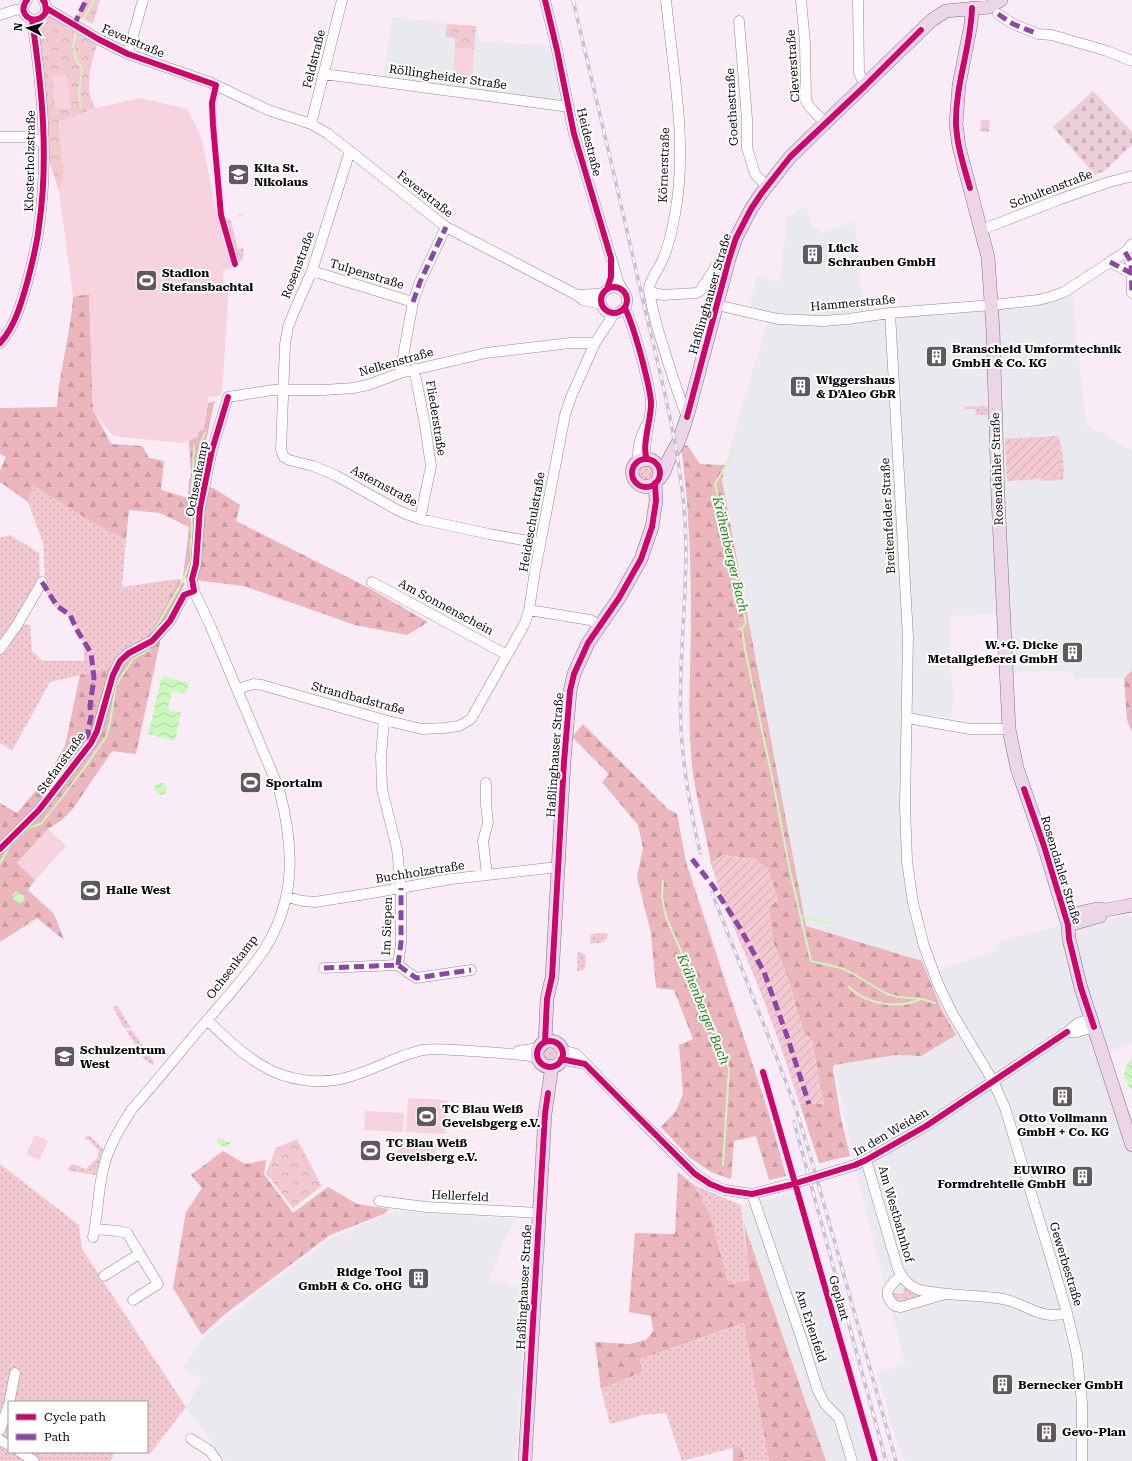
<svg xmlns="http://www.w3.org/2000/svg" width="1132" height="1461" font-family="'Roboto Serif',serif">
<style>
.industrial{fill:#e9e9ef}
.grass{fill:url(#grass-dots)}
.forest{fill:url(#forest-firs)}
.cemetery{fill:url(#cemetery-stones)}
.park{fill:url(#park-crowns)}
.garden{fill:url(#garden-furrows)}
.pitch{fill:#f6d3de}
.water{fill:url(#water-waves)}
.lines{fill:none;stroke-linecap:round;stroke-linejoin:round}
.stream{stroke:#caf8bd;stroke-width:2}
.minor-casing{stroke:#928c90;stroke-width:11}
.major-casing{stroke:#7f797e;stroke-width:14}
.minor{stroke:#fefcfe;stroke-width:10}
.major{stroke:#ebd5e7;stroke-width:13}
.rail-casing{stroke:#cac0d7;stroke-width:3.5}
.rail{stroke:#fff;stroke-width:2;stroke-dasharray:6;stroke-linecap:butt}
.quiet{stroke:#8e44ad;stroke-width:5;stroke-dasharray:10 5;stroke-linecap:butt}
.cycleway-casing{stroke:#fff;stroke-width:8}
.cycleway{stroke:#d6006c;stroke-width:6}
.labels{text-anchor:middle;stroke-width:4;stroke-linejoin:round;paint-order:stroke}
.street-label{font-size:12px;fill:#0a0a0a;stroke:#fff}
.poi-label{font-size:12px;font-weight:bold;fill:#0a0a0a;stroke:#fff;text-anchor:start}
.water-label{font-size:13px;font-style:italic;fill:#1b880b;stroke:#fff}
</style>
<defs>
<pattern id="grass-dots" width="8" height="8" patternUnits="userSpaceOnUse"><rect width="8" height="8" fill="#f2c9d1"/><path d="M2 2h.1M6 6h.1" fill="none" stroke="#ceabb2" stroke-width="1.8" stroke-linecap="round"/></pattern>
<pattern id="forest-firs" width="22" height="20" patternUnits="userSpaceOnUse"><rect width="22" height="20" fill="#ebb6bc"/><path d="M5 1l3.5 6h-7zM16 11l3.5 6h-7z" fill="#c89ba0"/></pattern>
<pattern id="cemetery-stones" width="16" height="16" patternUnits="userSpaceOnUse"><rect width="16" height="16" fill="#ecced9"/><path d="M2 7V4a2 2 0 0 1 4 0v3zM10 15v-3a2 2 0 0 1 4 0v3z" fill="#c9b0b9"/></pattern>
<pattern id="park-crowns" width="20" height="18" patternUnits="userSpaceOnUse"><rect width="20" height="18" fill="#f2c9d1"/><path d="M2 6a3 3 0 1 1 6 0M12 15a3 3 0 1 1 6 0" fill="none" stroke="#ceabb2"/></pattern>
<pattern id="garden-furrows" width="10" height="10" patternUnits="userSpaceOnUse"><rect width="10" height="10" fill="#f2c9d1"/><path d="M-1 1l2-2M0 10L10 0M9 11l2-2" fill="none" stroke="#ceabb2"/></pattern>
<pattern id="water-waves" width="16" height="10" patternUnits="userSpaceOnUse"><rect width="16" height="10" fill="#caf8bd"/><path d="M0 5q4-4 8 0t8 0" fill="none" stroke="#acd3a1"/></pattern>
</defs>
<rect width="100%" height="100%" fill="#f9ecf6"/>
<path class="industrial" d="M392,17L476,26L479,41L556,46L569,107L383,81Z
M807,207L813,229L818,228L820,233L855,222L863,310L829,316L810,315L777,313L750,306L757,276L778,282L781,274L787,216L795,213V210Z
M1072,290L1086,424L1132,451V670L1124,679H1073V671L1012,672L1009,614L951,616L950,664L954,695L951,718L913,714L904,830L922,961L806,926L722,480L725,465L770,313L809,317L824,318L884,309L989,301Z
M1119,916L1132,917V1044L1108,1052L1132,1121V1461H905L895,1436L877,1372L905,1364L852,1154L834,1064L896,1055L921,1056L956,1035L942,1008L928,974L998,950L996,943L1060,925L1079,927Z
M793,1193L871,1461H826L744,1224L741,1205Z
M395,1211L516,1219L505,1239L488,1282L506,1283V1286L526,1287L516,1461H225L186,1407L202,1380L183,1367L203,1338L259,1292L332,1238Z"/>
<path class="grass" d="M218,123V134L216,135L223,206L215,124Z
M223,206L225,220L243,214L244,215L230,218L238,249L243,248C245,255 242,259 238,265L223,218Z
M987,406L988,415H976L975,409H964V407Z
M1059,436C1062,450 1065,465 1063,480L1042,481L1043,475L1005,439Z
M639 473a7 7 0 1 1 14 0a7 7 0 1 1-14 0Z
M34,486L107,531L126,539L122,587L178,579L166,604L148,636L142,642L122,653L108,669L50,682L12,751L0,743V652L20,624L30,625L32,651L43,661H84V643L69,616L55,607L42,586L45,580L43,543L28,502Z
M10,535L39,553L40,582L4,641L0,639V538Z
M604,933L608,935L607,939L600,943H590L591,934Z
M578,951L586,955L585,969L577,971Z
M117,1005L131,1028H124L113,1007Z
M126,1030H132L154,1062L153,1065L145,1060Z
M543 1054a6 6 0 1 1 12 0a6 6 0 1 1-12 0Z
M89,1135L103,1149L96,1175L69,1171L68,1169L72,1164L86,1169L97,1158L99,1151L88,1139L84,1141L85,1138Z
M0,1164L79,1225L82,1249L186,1407L150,1454L147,1451V1402H9V1452H114L111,1461H0Z
M694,1185L741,1205L749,1280L729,1285L710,1214Z
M904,1286L923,1295V1297L896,1303L891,1293L903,1294Z
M745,1323L769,1461H745L741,1446L682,1461L666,1413L643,1415L610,1424L601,1389L642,1372L640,1359Z"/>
<path class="forest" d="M89,293L93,410L111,444L142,446L149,458L164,461L161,490L188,498L189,479L191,477L189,441L194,438L199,430H204L208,403L216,401L214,403L203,456L199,482L215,489L240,505L236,521L369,588L428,622L407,635L355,625L244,586L195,580L183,577L189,527L160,513L129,510L126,539L107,531L34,486L28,502L0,482V471L6,457L0,454V408L57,407C59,370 71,334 73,297Z
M687,445L700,464L725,465L722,480L806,926L922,961L941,1008L956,1035L921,1056L896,1055L834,1065L833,1070L841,1119L850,1156L819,1163L800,1104H824L811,1037L804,1034L787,975L773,942L769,907L778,900L756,859L722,855L711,864C706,832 696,799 692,766C687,716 691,666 691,617C691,560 689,503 681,447Z
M178,579L185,583L164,623L136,754L112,751L72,810L62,820L48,829L17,863L35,880L28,890L54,914L64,940L37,918L0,942V803L17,813L45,780L65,746L80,675L108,669L122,653L142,642L148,636L166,604Z
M1132,670V732L1127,720L1124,679Z
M583,724L668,809L677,814L686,862L769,1114L786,1176L769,1180L756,1136L734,1141L731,1179L711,1172L689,1157L661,1127L676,1111L683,1094L679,1045L693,1039L674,990L656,988L651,933L637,877L643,848L638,825L602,782L609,774L572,737Z
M223,1151L245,1164L266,1160L264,1174L293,1213L328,1187L357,1204L389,1209L384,1214L330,1235L225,1314L202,1335L173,1288L186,1212L202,1188L191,1175Z
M678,1172L694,1185L710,1214L729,1285L749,1280L744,1224L826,1461H769L744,1323L640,1359L642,1372L601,1389L595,1342L629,1344L646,1340L653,1331L651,1316L629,1312L635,1233L675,1234Z
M741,1446L745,1461H733V1448Z"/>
<path class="cemetery" d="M1093,91L1132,132V145L1102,173L1101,172L1095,175L1053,127Z"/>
<path class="park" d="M84,0H100L93,24L77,16Z
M48,17L56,19L67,28L97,45C91,63 83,92 96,108L59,122L64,180L59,191L48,157L36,28Z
M447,24L476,26L474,49L455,48V38L445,37Z
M981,120H990L989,132L980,131Z
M297,1139L322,1186L293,1208L266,1173L276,1148Z"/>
<path class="garden" d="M1059,436L1061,478L1007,481L1005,439Z
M722,855L756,859L769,870L778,900L769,907L773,942L787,975L804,1034L811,1037L824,1104H800C789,1072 779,1040 767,1009C749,960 726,914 711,864Z"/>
<path class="pitch" d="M455,48L474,49L472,82L453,80Z
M67,74L71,108L55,109L52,76Z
M140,98L187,109L201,136L216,210L231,254L232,269L223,270L224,290H228V302L222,392L219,396L208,397L204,430L199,431L198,437L182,443L113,436L93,410L89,294L73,297L59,191L64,180L59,122L96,108Z
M48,829L66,846L35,880L17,863Z
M408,1098L447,1100L445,1134L406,1132Z
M365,1111L404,1113L403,1132L364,1130Z
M35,1135L48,1141L39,1160L26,1154Z
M398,1139L437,1140L436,1160L397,1158Z"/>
<path class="water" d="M162,676L189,683L186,694L172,691L168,709L181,712L175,741L148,734Z
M155 789a6 6 0 1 1 12 0a6 6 0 1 1-12 0Z
M16,891L24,896L25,899L21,904L13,899L12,896Z
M1132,1058V1091C1123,1079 1121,1069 1132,1058Z
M219,1138L225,1140L224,1141L230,1142L229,1147L221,1146L217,1143V1140Z"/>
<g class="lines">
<path class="stream" d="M83,20L94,0
M76,34L73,46L76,59L82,69L79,93L81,108
M201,442L205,433
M732,456L715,484L746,623L742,628L738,629
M742,628L745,650L775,792L790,871L811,961L841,968L850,972L887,994L898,997L922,999L935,1003
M151,636L181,584L191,561V546L192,528L191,514L194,446
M0,863L10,846L30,827L41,824L80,774L106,737L110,723L116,685L133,659L149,650L150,646
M663,881L662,897L666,917L700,994L707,1014L717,1035L729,1069L723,1165
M801,916L831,924
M849,987C867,1005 899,1009 921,999"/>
<defs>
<path id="minor" d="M27,0C15,14 36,29 46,12L45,3L43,0
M545,0L557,50L574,134L618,281C620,286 626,293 627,298C629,311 615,317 605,311L600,302C601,290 611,284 622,290
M666,0C673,71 688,144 675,214C672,231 669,246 662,261C658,270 651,278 649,288C651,309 658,330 664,349C671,372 678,394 687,417
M801,0L805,43L806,101L809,106L825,123
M858,0L859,73L865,86
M46,8L98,39L128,54L209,82L268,110L311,124L327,133L446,227L575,294L583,300L601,304
M998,14L1013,24L1038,34L1052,35L1107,51L1132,61
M0,15L15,10L23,9
M739,21L747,119V148L755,174L767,186
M128,54L143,0
M324,74L569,107
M311,124L342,0
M0,137H27L43,142
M350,151L312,271L294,312L288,327L285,344L281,450L284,457L289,460L313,466L335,475L401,512L420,519L489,534L540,543
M981,230L1058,200L1106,183L1132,176
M1125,252L1131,262L1132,293
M1110,262L1131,273
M312,271L413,302
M649,292L663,295L696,293L700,291L717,265L729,259
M576,295L595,294L603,293
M717,305L778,319L823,321L848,319L890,313L992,305L1038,300L1050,297L1064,292L1110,262L1125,252L1132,244
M625,308C633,325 638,344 643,363C646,376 650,389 651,402C652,417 641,447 647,459
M890,313L908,637L905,806L907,861L913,903L924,946L938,984L952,1013L993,1081L1005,1108L1050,1255L1067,1313L1077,1355L1082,1403V1461
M0,343C15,326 21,304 27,283C32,264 37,245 39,226C49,158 42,88 32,20
M414,369L425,425L431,466L420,519
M400,373L413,302L420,282L446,227
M637,463C639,447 638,441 646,426
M372,582L507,655
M529,610L590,620L600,625
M0,649L17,625L42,582
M237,689L254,684L262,685L384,720L422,729L444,728L459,726L471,719L525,623L529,610L535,571L565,415L571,397L595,343L614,314
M907,718L970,729H1009
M384,720L381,756L382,789L397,849L401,888V943L398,965
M486,783V804L488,823L483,841L487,875
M0,849L39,810L91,743L97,731L113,675L120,661L129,653L152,641L170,621L184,595L194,591
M287,897L303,901L315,902L372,893L451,879L558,867
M324,968L398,965L416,978L471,970
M207,1020C224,1036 241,1053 261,1065C287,1081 322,1086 352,1076C376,1069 398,1055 423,1050C433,1048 445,1050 456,1050C484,1052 510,1053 538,1057
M1067,1032H1077L1094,1027
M562,1050L576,1054L642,1122L695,1174L710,1184L725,1190L752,1194L813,1178L855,1165L866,1160L926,1126L1067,1032L1078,1023L1091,1019
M518,1051L538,1048
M561,1059L585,1064
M866,1160L898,1269C902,1278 908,1285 917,1289C921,1291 927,1291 932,1292C955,1296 979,1295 1003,1299C1028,1304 1039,1321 1067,1313
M752,1194L801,1337L818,1391L825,1404L839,1418L852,1461
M379,1201L426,1207L539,1213
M95,1229L118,1231L127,1233L158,1284L133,1300
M93,1237C98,1214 98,1191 103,1170C108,1147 120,1128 132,1109C158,1080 183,1048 209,1018C228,996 248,974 264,950C297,898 294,846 279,789L210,625L194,591L192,579L196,564L200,508L212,450L228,397L273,390H324L353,388L368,385L400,373L486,353L570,343H595
M901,1275C890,1286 880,1293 895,1306L901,1307L942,1295
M104,1276L139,1254
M10,1399L15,1373
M0,1430L9,1404
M191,1439L210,1451L217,1461
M0,1440L9,1445
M20,1452L34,1461"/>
<path id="major" d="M972,8L971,24L959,85L956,124L959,147L988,257L993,331L998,497L1009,729L1017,768L1044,846L1068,925L1069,939L1081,988L1132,1145
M658,479C661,471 659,465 652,460C647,459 642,459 637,462C624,474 641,495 655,483C666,473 665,468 670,457C673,451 677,446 679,440C682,433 684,425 687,417L729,259L736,238L751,209L761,194L790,157L932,20L946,11L989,7L1001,0
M1065,916L1097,909L1106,910L1132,905
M1068,925L1100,916
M537 1054a13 13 0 1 1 26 0a13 13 0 1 1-26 0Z
M545,1042L547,999L552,977L564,762L570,691L574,674L588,643L619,598L641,559L652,527L656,501L655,483
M525,1461L545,1114L552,1066"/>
</defs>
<use href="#minor" class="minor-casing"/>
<use href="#major" class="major-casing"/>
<use href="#minor" class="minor"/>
<use href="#major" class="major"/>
<defs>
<path id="rail" d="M573,0C597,102 621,203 644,305C659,369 676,433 683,498C692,574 677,651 681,728C683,771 691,812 700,853
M712,893L775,1053L796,1109L813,1165L896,1461
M794,1122L886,1461"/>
</defs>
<use href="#rail" class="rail-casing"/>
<use href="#rail" class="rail"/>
<path class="quiet" d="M998,14L1013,24L1038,34
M74,25L86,0
M1125,252L1131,262L1132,293
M1110,262L1131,273
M413,302L420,282L446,227
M42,582L57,606L70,615L77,630L91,653L94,678L90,706L91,717L88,730L90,742
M692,859L713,886L740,928L764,972L787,1036L809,1104
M398,965L401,943V888
M324,968L398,965L416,978L471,970"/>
<defs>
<path id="cycleway" d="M27,0C15,14 36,29 46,12L45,3L43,0
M545,0L557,50L574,134L611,258V277L607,289
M46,8L98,39L128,54L216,85L212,103L213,125L221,215L235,264
M970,188C964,167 957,146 956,124C955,85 971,47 972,8
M601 300a13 13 0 1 1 26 0a13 13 0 1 1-26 0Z
M625,308C633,325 638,344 643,363C646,376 650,389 651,402C652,417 641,447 647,459
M0,343C15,326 21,304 27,283C32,264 37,245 39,226C49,158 42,88 32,20
M687,417L729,259L736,238L751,209L761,194L790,157L865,86L921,30
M632 473a14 14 0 1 1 28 0a14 14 0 1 1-28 0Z
M1024,789L1044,846L1068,925L1069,939L1081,988L1094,1027
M0,849L39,810L91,743L97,731L113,675L120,661L129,653L152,641L170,621L184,595L194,591L192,579L196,564L200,508L212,450L228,397
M537 1054a13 13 0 1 1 26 0a13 13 0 1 1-26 0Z
M545,1042L547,999L552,977L564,762L570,691L574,674L588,643L619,598L641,559L652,527L656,501L655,483
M561,1059L585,1064L695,1174L710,1184L725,1190L752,1194L790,1185L855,1165L866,1160L926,1126L1067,1032
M763,1072L875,1461
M525,1461L545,1114L548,1093"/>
</defs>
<use href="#cycleway" class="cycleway-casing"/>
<use href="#cycleway" class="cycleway"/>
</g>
<defs>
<symbol id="school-square" viewBox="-11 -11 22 22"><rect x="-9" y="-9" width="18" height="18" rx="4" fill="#5e595d" stroke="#fff"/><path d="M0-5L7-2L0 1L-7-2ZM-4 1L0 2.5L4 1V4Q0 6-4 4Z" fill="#fff"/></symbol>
<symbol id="building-square" viewBox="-11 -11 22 22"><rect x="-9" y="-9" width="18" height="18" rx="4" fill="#5e595d" stroke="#fff"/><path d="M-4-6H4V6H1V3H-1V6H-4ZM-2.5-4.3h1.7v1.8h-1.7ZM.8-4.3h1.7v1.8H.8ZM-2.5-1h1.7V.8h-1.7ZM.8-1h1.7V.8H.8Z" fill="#fff"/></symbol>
<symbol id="stadium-square" viewBox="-11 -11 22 22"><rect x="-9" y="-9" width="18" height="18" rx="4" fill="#5e595d" stroke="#fff"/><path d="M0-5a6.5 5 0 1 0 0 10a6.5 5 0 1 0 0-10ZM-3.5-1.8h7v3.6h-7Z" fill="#fff"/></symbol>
</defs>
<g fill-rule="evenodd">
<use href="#school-square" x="226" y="162" width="25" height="25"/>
<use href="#building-square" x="800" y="242" width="25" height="25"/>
<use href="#stadium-square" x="134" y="268" width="25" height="25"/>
<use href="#building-square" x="924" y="344" width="25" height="25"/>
<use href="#building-square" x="788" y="374" width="25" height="25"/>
<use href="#building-square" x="1060" y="640" width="25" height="25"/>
<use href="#stadium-square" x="238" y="770" width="25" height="25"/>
<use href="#stadium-square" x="78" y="878" width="25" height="25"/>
<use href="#school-square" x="52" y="1044" width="25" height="25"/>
<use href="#building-square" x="1050" y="1084" width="25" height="25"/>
<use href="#stadium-square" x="414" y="1104" width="25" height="25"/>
<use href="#stadium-square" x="358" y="1138" width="25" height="25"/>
<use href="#building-square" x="1070" y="1164" width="25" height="25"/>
<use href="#building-square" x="406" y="1266" width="25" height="25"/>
<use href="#building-square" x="990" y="1372" width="25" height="25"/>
<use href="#building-square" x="1034" y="1420" width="25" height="25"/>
</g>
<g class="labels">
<g class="street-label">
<text transform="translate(133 41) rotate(23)" y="4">Feverstraße</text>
<text transform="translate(314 59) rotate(-76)" y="4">Feldstraße</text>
<text transform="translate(793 66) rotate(-94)" y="4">Cleverstraße</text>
<text transform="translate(448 77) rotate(8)" y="4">Röllingheider Straße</text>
<text transform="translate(732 107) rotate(-93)" y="4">Goethestraße</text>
<text transform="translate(589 142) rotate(76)" y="4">Heidestraße</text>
<text transform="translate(30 161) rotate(-89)" y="4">Klosterholzstraße</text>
<text transform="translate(664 165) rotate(-88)" y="4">Körnerstraße</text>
<text transform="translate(1051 189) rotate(-21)" y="4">Schultenstraße</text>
<text transform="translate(425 194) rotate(38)" y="4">Feverstraße</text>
<text transform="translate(298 265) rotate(-69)" y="4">Rosenstraße</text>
<text transform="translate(367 274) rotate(17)" y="4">Tulpenstraße</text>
<text transform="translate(710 294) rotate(-74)" y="4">Haßlinghauser Straße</text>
<text transform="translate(853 303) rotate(-5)" y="4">Hammerstraße</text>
<text transform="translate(396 362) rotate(-16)" y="4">Nelkenstraße</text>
<text transform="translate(436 418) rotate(81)" y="4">Fliederstraße</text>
<text transform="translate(997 469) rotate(-92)" y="4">Rosendahler Straße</text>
<text transform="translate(197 479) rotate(-79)" y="4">Ochsenkamp</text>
<text transform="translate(384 486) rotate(28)" y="4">Asternstraße</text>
<text transform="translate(888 516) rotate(-93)" y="4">Breitenfelder Straße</text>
<text transform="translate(532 522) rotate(-80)" y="4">Heideschulstraße</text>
<text transform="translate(446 607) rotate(28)" y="4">Am Sonnenschein</text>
<text transform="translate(358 698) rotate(15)" y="4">Strandbadstraße</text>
<text transform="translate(555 755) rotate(-86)" y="4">Haßlinghauser Straße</text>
<text transform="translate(61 763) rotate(-54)" y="4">Stefanstraße</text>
<text transform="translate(1061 870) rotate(73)" y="4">Rosendahler Straße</text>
<text transform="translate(420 872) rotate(-9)" y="4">Buchholzstraße</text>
<text transform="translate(387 926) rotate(-88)" y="4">Im Siepen</text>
<text transform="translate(232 967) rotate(-53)" y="4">Ochsenkamp</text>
<text transform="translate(891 1132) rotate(-30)" y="4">In den Weiden</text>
<text transform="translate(460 1196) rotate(3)" y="4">Hellerfeld</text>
<text transform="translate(896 1214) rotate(74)" y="4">Am Westbahnhof</text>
<text transform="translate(1066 1264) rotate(73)" y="4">Gewerbestraße</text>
<text transform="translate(524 1287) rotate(-87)" y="4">Haßlinghauser Straße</text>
<text transform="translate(839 1298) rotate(74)" y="4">Geplant</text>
<text transform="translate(811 1326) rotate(72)" y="4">Am Erlenfeld</text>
</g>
<g class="poi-label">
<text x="254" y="172">Kita St.<tspan x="254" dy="14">Nikolaus</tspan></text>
<text x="828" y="252">Lück<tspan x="828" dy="14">Schrauben GmbH</tspan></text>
<text x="162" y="277">Stadion<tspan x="162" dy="14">Stefansbachtal</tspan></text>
<text x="952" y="353">Branscheid Umformtechnik<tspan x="952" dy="14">GmbH &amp; Co. KG</tspan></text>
<text x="816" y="384">Wiggershaus<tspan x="816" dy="14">&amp; D'Aleo GbR</tspan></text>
<text x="1058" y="649" text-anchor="end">W.+G. Dicke<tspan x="1058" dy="14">Metallgießerei GmbH</tspan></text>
<text x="266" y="787">Sportalm</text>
<text x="106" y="894">Halle West</text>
<text x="80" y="1054">Schulzentrum<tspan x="80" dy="14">West</tspan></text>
<text x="442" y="1113">TC Blau Weiß<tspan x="442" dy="14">Gevelsbgerg e.V.</tspan></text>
<text x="1063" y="1122" text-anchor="middle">Otto Vollmann<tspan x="1063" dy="14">GmbH + Co. KG</tspan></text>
<text x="386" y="1147">TC Blau Weiß<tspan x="386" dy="14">Gevelsberg e.V.</tspan></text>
<text x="1066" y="1174" text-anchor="end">EUWIRO<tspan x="1066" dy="14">Formdrehteile GmbH</tspan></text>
<text x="402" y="1276" text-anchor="end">Ridge Tool<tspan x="402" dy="14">GmbH &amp; Co. oHG</tspan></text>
<text x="1018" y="1389">Bernecker GmbH</text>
<text x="1062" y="1436">Gevo-Plan</text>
</g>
<g class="water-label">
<text transform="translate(731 554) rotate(77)" y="5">Krähenberger Bach</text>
<text transform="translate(704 1009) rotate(68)" y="5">Krähenberger Bach</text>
</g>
</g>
<rect x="8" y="1401" width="140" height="52" fill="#ffffff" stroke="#9d9d9d"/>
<rect x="16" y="1414" width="20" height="6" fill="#d6006c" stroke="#9d9d9d"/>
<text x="44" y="1421" font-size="12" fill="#0a0a0a">Cycle path</text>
<rect x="16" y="1434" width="20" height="6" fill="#8e44ad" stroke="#9d9d9d"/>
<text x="44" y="1441" font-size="12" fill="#0a0a0a">Path</text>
<g transform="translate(28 28) rotate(276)" stroke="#ffffff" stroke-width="3" paint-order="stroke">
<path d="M0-3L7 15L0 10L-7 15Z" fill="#0a0a0a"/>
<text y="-6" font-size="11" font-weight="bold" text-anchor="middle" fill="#0a0a0a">N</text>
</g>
</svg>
